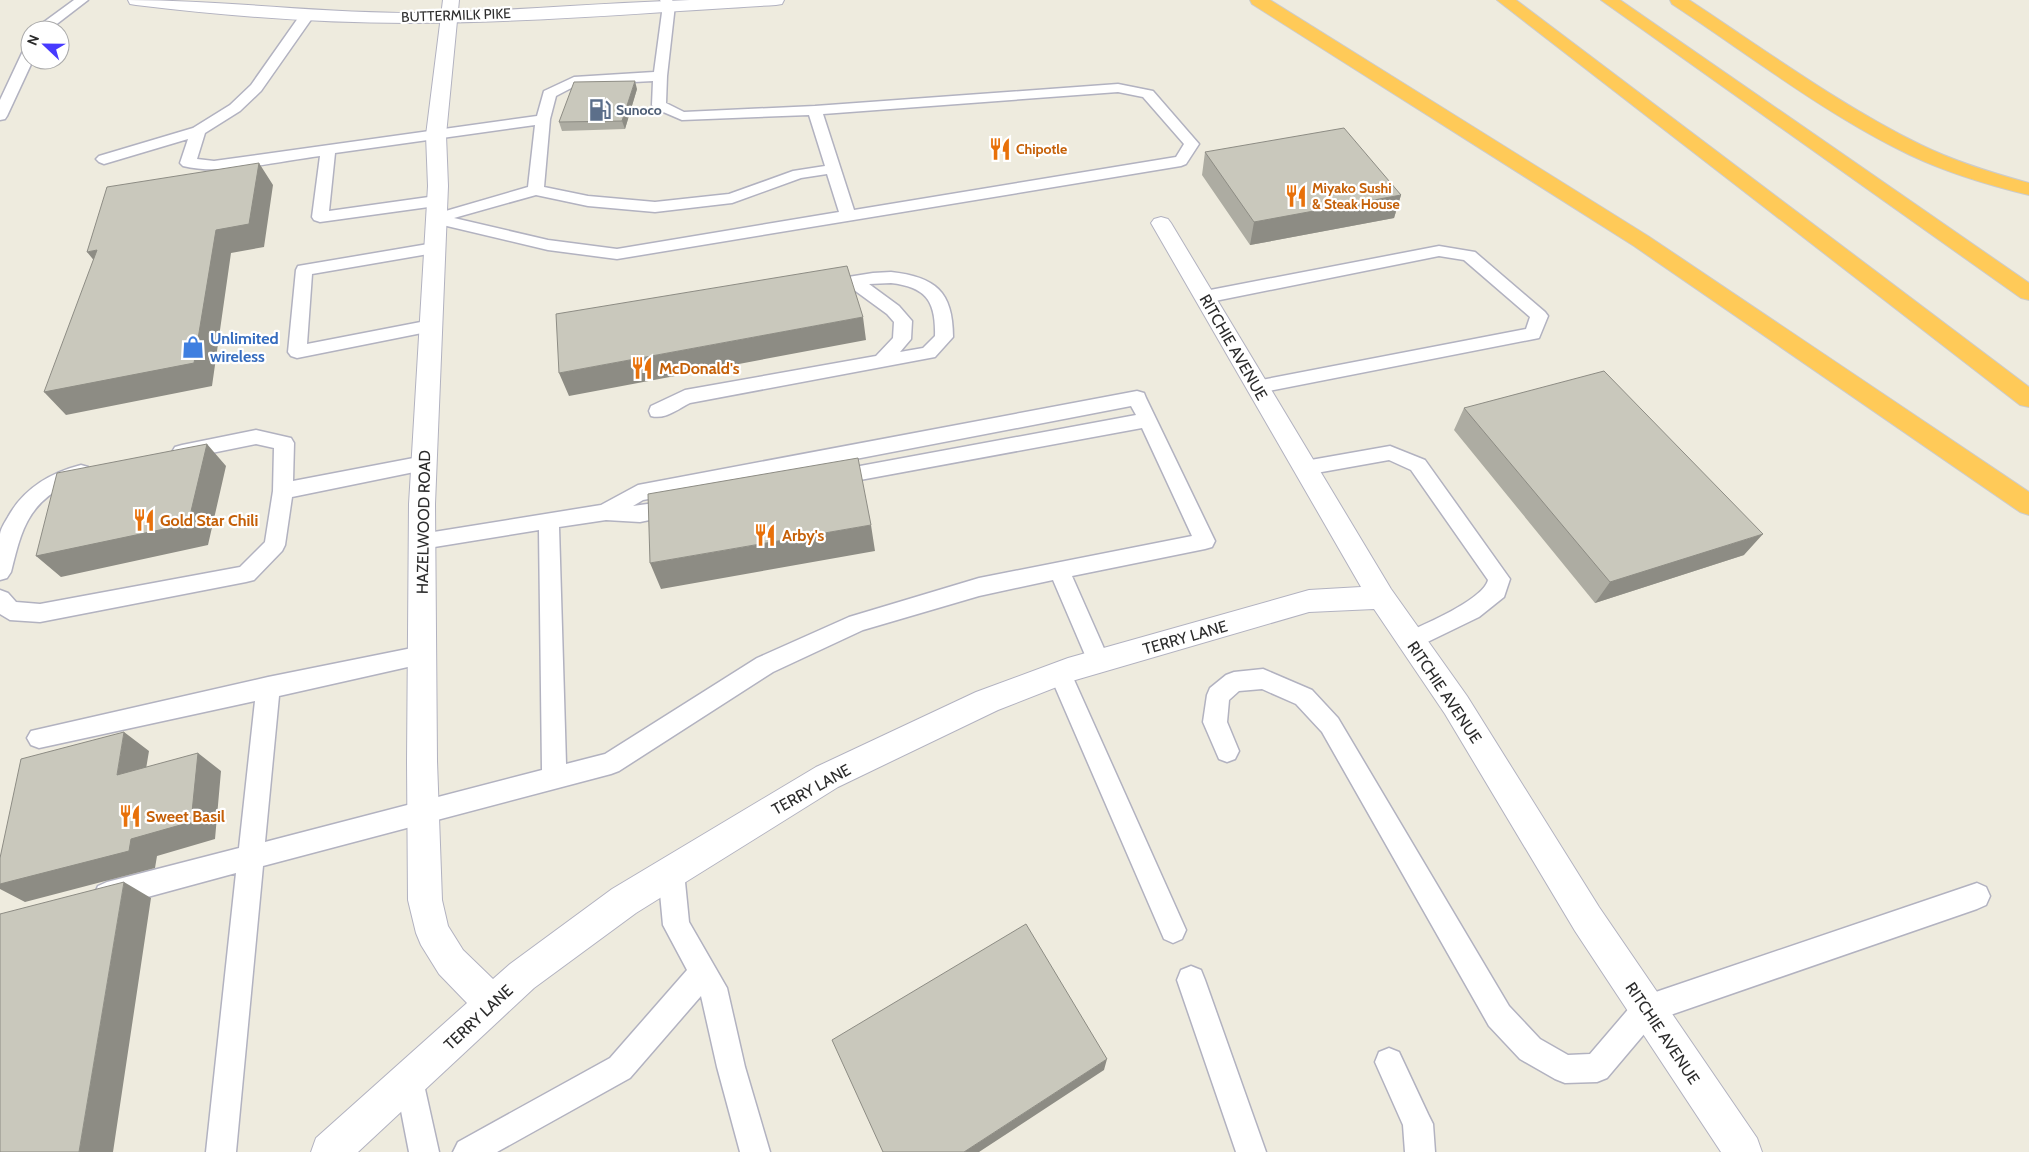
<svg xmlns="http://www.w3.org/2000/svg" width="2029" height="1152" font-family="Cabin,sans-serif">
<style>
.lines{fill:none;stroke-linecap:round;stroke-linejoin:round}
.service-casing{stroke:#b2b2c0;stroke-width:3}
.minor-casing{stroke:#b2b2c0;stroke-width:2}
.secondary-casing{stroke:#b2b2c0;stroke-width:2}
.motorway-casing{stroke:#ccc;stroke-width:2}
.service{fill:#fff;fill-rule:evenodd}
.minor{fill:#fff;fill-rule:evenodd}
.secondary{fill:#fff;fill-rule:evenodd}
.motorway{fill:#ffca58;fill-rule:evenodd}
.wall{fill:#adaca2}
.shaded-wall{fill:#8d8c84}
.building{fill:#c9c8bc;stroke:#8d8c84}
.labels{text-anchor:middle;stroke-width:4.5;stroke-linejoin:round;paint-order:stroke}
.far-street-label{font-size:14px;fill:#2c2c2c;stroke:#fff}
.far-service-label{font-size:14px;font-weight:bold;fill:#4e5e75;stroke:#fff;text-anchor:start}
.far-food-label{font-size:14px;font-weight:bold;fill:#c56008;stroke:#fff;text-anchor:start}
.shop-label{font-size:16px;font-weight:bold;fill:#366cbe;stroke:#fff;text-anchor:start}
.street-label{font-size:16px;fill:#2c2c2c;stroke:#fff}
.food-label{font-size:16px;font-weight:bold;fill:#c56008;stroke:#fff;text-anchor:start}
</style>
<rect width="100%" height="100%" fill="#eeebde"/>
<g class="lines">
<defs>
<path id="service" d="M74,0H88L49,30H33Z
M660,0H672L675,5L667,76L666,103L684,112L815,106L1118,84L1153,91L1199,144L1186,164L1181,166L617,259L548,250L430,222L428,219L432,215L528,187L535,125L335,153L329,211L436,196L442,198L444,201L442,204L436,206L320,222L314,220L312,217L320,156C279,161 222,176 183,166L180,163L188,139L104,164L99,162L96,159L99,156L193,128L230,105L251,85L303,11L308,10L315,14L261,91L240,111L205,133L197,159L214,161L537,116L544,91L574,77L654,72L663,5ZM653,81L652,105L654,108L682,120L809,115L825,166L793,171L729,194L655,202L588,196L544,187L550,119L556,96L577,85ZM1118,92L1143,97L1184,144L1176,157L854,210L823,114ZM827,174L839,212L617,249L548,240L454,218L536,195L588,206L655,212L732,203L801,178Z
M30,47V60H33L7,116L5,119L0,120V100L23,51Z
M434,243L440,244L442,248L440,252L312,274L307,344L431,320L437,322L440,326L437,330L297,358L291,356L288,352L296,270L298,266Z
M1439,246L1475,252L1545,312L1548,316L1539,338L1258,393L1251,392L1249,387L1251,382L1526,329L1530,317L1464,260L1439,256L1205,303L1199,301L1196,297L1199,293L1205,291Z
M891,272C935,277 953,291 953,337L935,357L690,403C678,409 665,420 651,416L649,411L651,406L685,390L876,356L893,338L894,322L887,314L850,287L823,291L817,290L814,286L817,282L823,281L873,273ZM891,283C926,287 936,301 935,336L923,348L900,352L911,339L912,321L899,306L869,284Z
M1137,391L1144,393L1146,398L1215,541L1212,547L1205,549L1072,576L1110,662L1107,669L1099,672L1091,669L1053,580L979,596L863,630L773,672L619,771L611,774L263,866L236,1152H206L236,873L107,908L98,904L94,895L98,886L107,882L239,848L255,701L39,748L31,745L27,738L31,731L268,677L422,646L430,648L433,655L430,662L279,696L265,842L542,770L539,530L422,549L415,547L412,541L415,535L601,505L638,485ZM1131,406L1136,415L833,471L826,473L823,478L826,483L833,485L1142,428L1192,536L979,578L849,617L757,658L605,754L566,764L559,527L606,520L640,522L683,513L686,508L683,503L676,500L633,506L643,500Z
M256,430L291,438L294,443L293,481L424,456L431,458L434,463L431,468L424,470L292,497L285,545L282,551L254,580L246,582L40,622L10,620L0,614V590L8,593L16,602L40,604L240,567L265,542L273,491L274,448L256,444L182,459L175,457L172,452L175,447L182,445Z
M1390,446L1425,460L1510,579L1504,597L1479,617L1411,650L1403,648L1400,641L1403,634C1423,625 1483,600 1488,580L1411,470L1389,460L1305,475L1298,473L1295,468L1298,463L1305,461Z
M81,465L88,467L91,472C86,480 76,480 68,484C27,504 21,532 11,572L7,578L0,580C0,565 0,549 0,534C1,528 5,522 8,517C24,488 50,473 81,465Z
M1060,663L1068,666L1071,673L1182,921L1186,930L1182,939L1173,943L1164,939L1049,673L1052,666Z
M1263,669L1312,690L1338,718L1509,1006L1540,1039L1568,1055L1590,1054L1637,999L1647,995L1977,883L1986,887L1990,896L1986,905L1977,909L1656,1020L1607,1078L1597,1082L1565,1083L1555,1079L1520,1059L1489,1026L1322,732L1296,704L1262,689L1239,691L1229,700L1227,722L1239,751L1235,759L1227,762L1219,759L1203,722L1207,695L1210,688L1226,675L1234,672Z
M671,860L680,863L684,872L689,922L727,988L745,1067L770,1152H740L717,1067L701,996L630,1078L497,1152H453L458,1142L610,1058L687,970L663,925L658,872L662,863Z
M1191,966L1201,970L1205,980L1266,1152H1236L1177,980L1181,970Z
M1389,1048L1399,1052L1428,1114L1433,1124L1435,1152H1405L1403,1125L1375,1062L1379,1052Z
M409,1066L419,1070L423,1080L439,1152H409L395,1080L399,1070Z"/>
<path id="minor" d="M443,0H459L446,135L448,186L435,504L437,761L442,900L448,926L463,950L493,979L510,964L612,889L816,767L976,692L1068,658L1309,590L1361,587L1151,223L1154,219L1161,217L1168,219L1171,223L1391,589L1467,696L1599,907L1757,1138L1762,1152H1721L1575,931L1445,714L1374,609L1309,612L1072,681L998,710L838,787L636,913L534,988L358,1152H311L316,1138L467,1003L439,974L421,945L416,933L408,900L407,761L409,504L428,186L426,135Z"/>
<path id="secondary" d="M128,0C222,0 316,13 411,13C504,12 597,3 690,0C721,0 753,0 784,0L782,4L776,5C654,12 531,23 408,23C317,23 227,16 136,5L130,4Z"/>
<path id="motorway" d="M1250,0H1270L1648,236L2029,492V515L2020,512L1634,246L1252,4Z
M1497,0H1516L2029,387V407L2020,405Z
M1601,0H1620L2029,283V300L2021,298Z
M1670,0H1689C1765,50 1840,105 1921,145C1956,162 1992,173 2029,183V195C1988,185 1948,173 1910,155C1828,116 1748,54 1672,4Z"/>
</defs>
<use href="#service" class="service-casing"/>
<use href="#minor" class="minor-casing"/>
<use href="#secondary" class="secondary-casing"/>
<use href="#motorway" class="motorway-casing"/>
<use href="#service" class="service"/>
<use href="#minor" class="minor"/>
<use href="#secondary" class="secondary"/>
<use href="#motorway" class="motorway"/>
</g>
<path class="wall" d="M637,89L625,129L562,131L559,122Z
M1205,152L1401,195L1394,218L1250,245L1202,175Z
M1464,408L1744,555L1595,603L1454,430Z"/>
<path class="shaded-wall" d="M635,81L637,89L625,129L622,121Z
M259,163L273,185L264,247L231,253L212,386L66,415L44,392L216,230Z
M1401,195L1394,218L1250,245L1254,222Z
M97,250L106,275L87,252Z
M863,317L866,340L569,396L559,373Z
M207,444L226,466L208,545L61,577L36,556Z
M871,525L875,551L661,589L650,563Z
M1763,534L1744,555L1595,603L1610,582Z
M124,732L149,751L142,793L117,775Z
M198,753L221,771L215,839L157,856L155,868L25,902L0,889V884L131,839Z
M124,882L151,898L113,1152H79Z
M1107,1059L1104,1070L979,1152H964Z"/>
<path class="building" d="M635,81L622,121L559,122L574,82Z
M1344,128L1401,195L1254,222L1205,152Z
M259,163L249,224L216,230L194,363L44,392L97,250L87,252L107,187Z
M847,266L863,317L559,373L556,314Z
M1604,371L1763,534L1610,582L1464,408Z
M207,444L188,524L36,556L57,473Z
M858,458L871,525L650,563L648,494Z
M124,732L117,775L198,753L191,822L131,839L129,851L0,884V858L21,759Z
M124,882L79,1152H0V914Z
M1026,924L1107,1059L964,1152H883L832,1040Z"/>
<defs>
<symbol id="fuel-bare" viewBox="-9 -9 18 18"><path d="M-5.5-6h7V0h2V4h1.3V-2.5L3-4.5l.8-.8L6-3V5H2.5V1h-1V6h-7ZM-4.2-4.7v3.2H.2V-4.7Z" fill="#5c6f8a" stroke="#fff" stroke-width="2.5" paint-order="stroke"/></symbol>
<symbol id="restaurant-bare" viewBox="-9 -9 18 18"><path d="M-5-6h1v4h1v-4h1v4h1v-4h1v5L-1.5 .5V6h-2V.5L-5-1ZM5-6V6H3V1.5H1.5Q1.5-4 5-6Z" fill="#e8710a" stroke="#fff" stroke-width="2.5" paint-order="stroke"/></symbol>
<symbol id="shop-bare" viewBox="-9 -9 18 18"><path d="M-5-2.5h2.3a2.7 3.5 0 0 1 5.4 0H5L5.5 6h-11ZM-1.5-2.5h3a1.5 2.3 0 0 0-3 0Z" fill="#3f7fe0" stroke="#fff" stroke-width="2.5" paint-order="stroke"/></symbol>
</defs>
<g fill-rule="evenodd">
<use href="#fuel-bare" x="584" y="94" width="32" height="32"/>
<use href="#restaurant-bare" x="984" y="133" width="32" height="32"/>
<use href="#restaurant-bare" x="1280" y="180" width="32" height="32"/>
<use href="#shop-bare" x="177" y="331" width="32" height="32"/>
<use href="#restaurant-bare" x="626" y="352" width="32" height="32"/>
<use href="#restaurant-bare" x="128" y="504" width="32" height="32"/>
<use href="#restaurant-bare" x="749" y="519" width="32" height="32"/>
<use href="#restaurant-bare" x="114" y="800" width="32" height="32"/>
</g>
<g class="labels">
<g class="far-street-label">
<text transform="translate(456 15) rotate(-2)" y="5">BUTTERMILK PIKE</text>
</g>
<g class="far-service-label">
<text x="616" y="115">Sunoco</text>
</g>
<g class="far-food-label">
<text x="1016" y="154">Chipotle</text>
<text x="1312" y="193">Miyako Sushi<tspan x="1312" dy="16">&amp; Steak House</tspan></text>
</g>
<g class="shop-label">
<text x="210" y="344">Unlimited<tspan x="210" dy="18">wireless</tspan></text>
</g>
<g class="street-label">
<text transform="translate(1234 347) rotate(60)" y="6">RITCHIE AVENUE</text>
<text transform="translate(423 522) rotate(-89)" y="6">HAZELWOOD ROAD</text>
<text transform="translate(1185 637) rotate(-16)" y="6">TERRY LANE</text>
<text transform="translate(1445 692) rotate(56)" y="6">RITCHIE AVENUE</text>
<text transform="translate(811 789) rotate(-29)" y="6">TERRY LANE</text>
<text transform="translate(478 1017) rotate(-43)" y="6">TERRY LANE</text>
<text transform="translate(1663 1033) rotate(56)" y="6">RITCHIE AVENUE</text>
</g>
<g class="food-label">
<text x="659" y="374">McDonald's</text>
<text x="160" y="526">Gold Star Chili</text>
<text x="782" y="541">Arby's</text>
<text x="146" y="822">Sweet Basil</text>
</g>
</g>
<g transform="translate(45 45) rotate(292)"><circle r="24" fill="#ffffff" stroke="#ababab"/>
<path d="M0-4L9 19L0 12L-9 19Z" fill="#473aff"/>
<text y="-8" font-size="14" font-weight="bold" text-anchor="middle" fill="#2c2c2c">N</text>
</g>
</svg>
